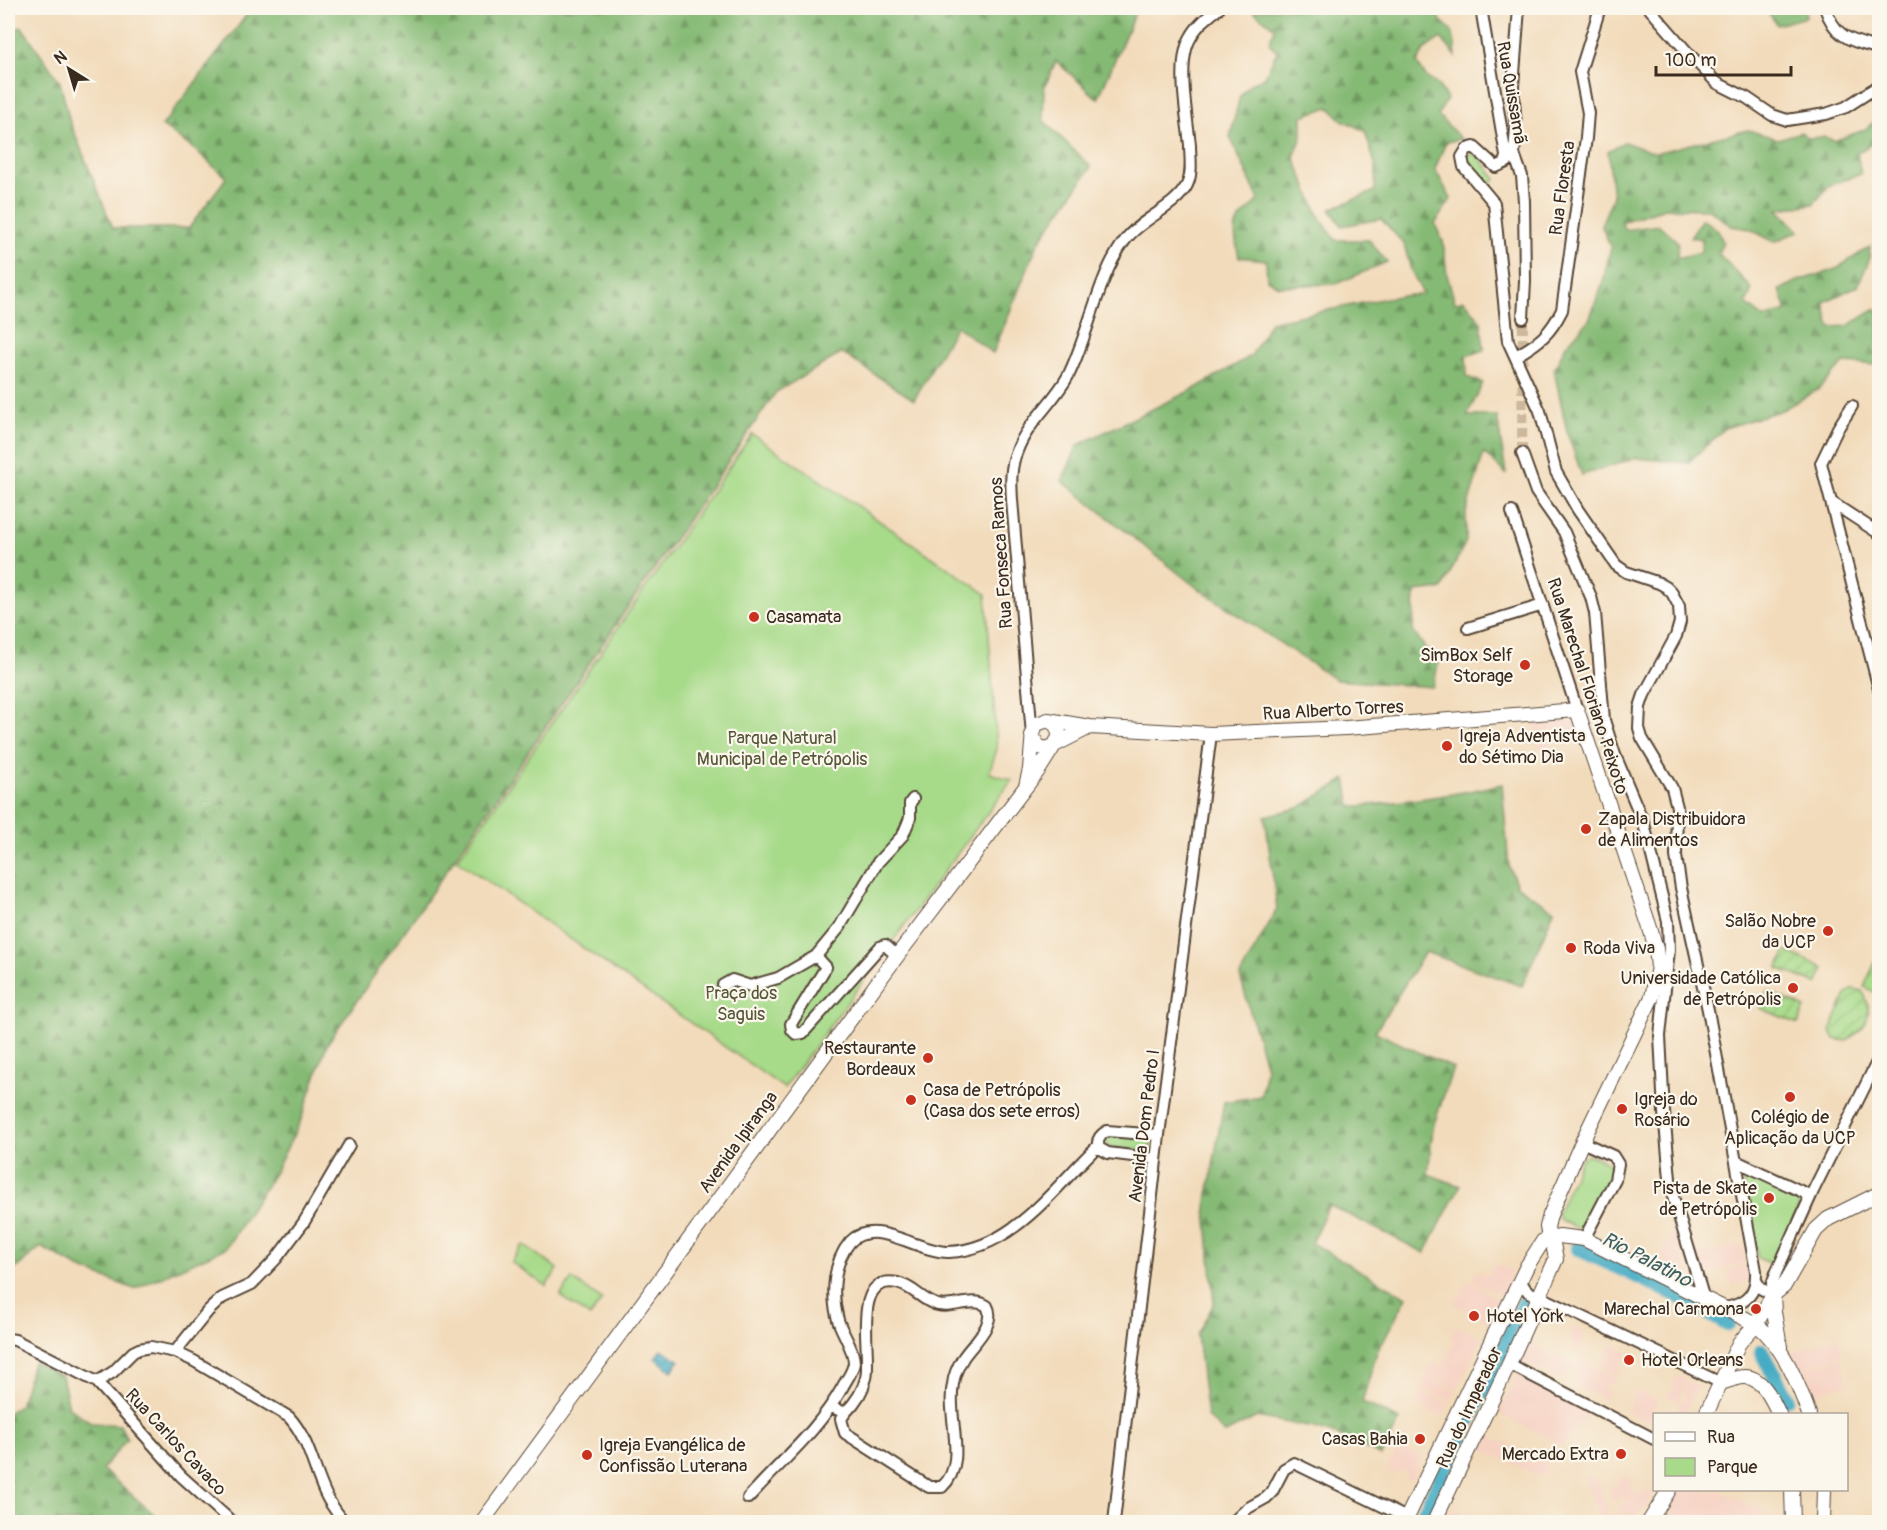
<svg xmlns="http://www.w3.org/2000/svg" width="1887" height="1530" font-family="Pangolin,sans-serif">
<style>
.built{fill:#f6d2c3}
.grass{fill:url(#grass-dots);stroke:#718254;stroke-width:1.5}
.forest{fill:url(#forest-firs);stroke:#60724a;stroke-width:1.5}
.park{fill:#a7da89;stroke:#718254;stroke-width:1.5}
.garden{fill:url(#garden-furrows);stroke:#718254;stroke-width:1.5}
.water{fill:url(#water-waves);stroke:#406b71;stroke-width:1.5}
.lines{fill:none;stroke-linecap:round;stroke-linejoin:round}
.river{stroke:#45acc4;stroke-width:16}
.minor-tunnel{stroke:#cdb89c;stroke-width:10;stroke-dasharray:10 5;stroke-linecap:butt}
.minor-casing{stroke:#564536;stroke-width:14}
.major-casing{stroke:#564536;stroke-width:16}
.minor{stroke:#fff;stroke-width:10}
.major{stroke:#fff;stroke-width:14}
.poi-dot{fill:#c8321e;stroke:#fbf7ec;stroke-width:2}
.labels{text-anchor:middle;stroke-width:4.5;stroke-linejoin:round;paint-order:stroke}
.street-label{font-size:18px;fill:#3b2a1e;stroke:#fbf7ec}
.poi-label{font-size:18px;fill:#3b2a1e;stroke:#fbf7ec;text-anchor:start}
.park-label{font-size:18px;fill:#565639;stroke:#fbf7ec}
.water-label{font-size:20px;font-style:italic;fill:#3f5e60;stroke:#fbf7ec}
</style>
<defs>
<pattern id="grass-dots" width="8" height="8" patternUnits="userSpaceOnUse" patternTransform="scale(1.5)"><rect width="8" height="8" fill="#a7da89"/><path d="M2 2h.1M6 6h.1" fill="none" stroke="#91bb76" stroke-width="1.8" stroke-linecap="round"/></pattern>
<pattern id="forest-firs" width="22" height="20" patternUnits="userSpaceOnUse" patternTransform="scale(1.5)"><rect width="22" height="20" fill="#85ba75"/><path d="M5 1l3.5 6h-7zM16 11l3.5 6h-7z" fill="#6e975f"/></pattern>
<pattern id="garden-furrows" width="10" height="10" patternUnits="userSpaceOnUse" patternTransform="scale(1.5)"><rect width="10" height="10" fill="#a7da89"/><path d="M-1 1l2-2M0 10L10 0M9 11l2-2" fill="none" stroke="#91bb76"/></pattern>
<pattern id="water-waves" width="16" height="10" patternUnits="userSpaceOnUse" patternTransform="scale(1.5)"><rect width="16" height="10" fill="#45acc4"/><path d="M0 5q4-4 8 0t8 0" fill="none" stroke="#3b8c9f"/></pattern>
</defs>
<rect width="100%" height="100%" fill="#fbf7ec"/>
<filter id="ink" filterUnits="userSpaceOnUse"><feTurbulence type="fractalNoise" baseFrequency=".0167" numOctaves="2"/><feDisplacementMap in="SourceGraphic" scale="12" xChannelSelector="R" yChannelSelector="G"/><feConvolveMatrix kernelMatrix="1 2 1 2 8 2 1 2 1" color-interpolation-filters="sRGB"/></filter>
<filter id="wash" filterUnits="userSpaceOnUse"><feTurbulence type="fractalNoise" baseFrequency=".008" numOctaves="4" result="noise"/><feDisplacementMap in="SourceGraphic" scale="24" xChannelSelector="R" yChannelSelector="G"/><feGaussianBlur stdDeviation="1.35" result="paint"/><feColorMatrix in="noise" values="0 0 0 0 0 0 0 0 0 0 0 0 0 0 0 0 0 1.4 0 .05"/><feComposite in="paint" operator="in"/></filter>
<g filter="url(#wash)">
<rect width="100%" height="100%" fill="#f2dbbb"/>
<path class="built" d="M1571,720L1575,722L1581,737L1537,749L1535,723Z
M1673,1231L1681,1235L1683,1243L1681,1247L1691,1277L1659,1261Z
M1742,1244L1746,1263L1703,1274L1698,1255Z
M1494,1263L1513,1271L1504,1295L1472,1282L1476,1271L1489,1275Z
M1745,1265L1750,1280L1732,1286L1727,1271Z
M1467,1281L1501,1300L1490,1321L1454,1304Z
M1456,1326L1482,1338L1457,1389L1425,1375L1431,1362L1443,1367L1455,1340L1451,1338Z
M1573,1327L1586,1334L1577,1352L1572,1350L1575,1343L1568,1339Z
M1838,1337L1843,1354L1796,1369L1791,1353Z
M1528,1343L1575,1364L1571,1373L1568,1371L1563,1381L1520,1361Z
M1611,1344L1628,1353L1624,1361L1621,1360L1619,1364L1622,1366L1617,1375L1600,1366L1604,1357L1608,1359L1610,1355L1606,1353Z
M1841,1357L1844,1366L1803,1380L1800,1370Z
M1580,1359L1597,1368L1591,1383L1595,1384L1597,1379L1594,1378L1598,1369L1615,1377L1612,1385L1607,1383L1604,1388L1609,1391L1604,1400L1569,1382L1579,1369L1576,1367Z
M1843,1368L1848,1383L1808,1396L1803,1381Z
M1520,1371L1591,1411L1563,1446L1498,1413Z
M1676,1376L1687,1381L1678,1401L1667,1397L1670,1390L1674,1392L1676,1387L1672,1385Z
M1425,1377L1456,1391L1451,1401L1421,1388Z
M1688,1381L1699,1386L1696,1392L1694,1391L1689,1402L1691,1403L1684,1414L1677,1411L1680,1399L1684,1401L1687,1393L1684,1392Z
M1637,1390L1658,1401L1647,1422L1626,1411Z
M1420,1391L1449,1403L1443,1417L1415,1404Z
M1487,1434L1548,1464L1542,1477L1480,1448L1481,1446L1479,1445L1481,1441L1483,1442L1484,1435Z
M1399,1447L1423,1458L1412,1480L1405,1477L1407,1473L1400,1469L1397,1474L1388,1470L1390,1466L1388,1465Z
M1591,1475L1601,1489L1611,1518L1615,1516L1617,1520L1601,1522L1585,1477Z
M1623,1476L1633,1481L1629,1488L1640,1494L1644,1489L1654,1494L1644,1510L1623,1520L1617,1506L1626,1502L1624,1496L1613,1501L1609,1491Z
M1678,1490H1704V1492L1710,1494L1712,1490H1716L1765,1511L1764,1522H1662L1665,1521L1664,1516L1666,1510L1673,1507V1499L1679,1495Z
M1451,1506L1475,1518L1473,1522H1443Z"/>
<path class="grass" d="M1472,152L1478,156L1496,179L1487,187L1467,162V157Z"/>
<path class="forest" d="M252,8H1137L1098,99L1056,61L1044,88L1043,120L1091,167L1038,243L993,353L956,326L914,400L842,353L776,392L327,1044L301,1120L275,1172L226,1248L134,1289L79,1268L41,1247L15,1269L8,1262V30L22,27L60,82L70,122L113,228H189L226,178L199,153L162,126Z
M1278,8H1441L1440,20C1456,32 1454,38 1456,56L1441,38L1425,49L1417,63L1426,77L1439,86L1447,99L1438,115L1461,139L1446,142L1435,169L1451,199L1435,224L1443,241L1447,275L1455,303L1464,300L1481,321L1484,350L1466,356L1467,377L1483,383L1467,416H1497L1506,474L1484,453L1466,512V541L1442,589L1415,592L1413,632L1438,664L1433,687L1336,680L1196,587L1062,481L1078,445L1196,388L1251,356L1270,322L1392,297L1423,294L1411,270L1404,244L1381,219L1342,226L1330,209L1375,191L1376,167L1365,131L1342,120L1329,107L1302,116V136L1294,157L1320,218L1336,240H1369L1387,262L1336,284L1278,286L1267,279L1266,260L1239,257C1231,221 1234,225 1259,200L1230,137L1240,96L1250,84L1265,77L1277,51L1269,43L1275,28L1253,11Z
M1765,8H1805L1806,17L1777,25Z
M1879,118V142L1871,144L1857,153L1861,174L1830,185L1813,204L1778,209L1799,231L1774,242L1750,229L1731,226L1709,209L1665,208L1621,222L1625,230L1659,225L1678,242L1677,258L1701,252L1702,239L1690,237L1702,219L1718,230L1723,242L1718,253L1752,289L1746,304L1764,318L1787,311L1780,290L1798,281L1834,270L1870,247L1869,260L1858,286L1824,302L1830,327L1848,326L1876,309L1879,313V365L1844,363L1819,389L1782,410L1725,428L1688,463L1636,458L1582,475L1567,432L1554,370L1566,345L1589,320L1603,282L1611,247L1601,225L1613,197L1608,151L1624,142L1655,153L1748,130L1778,139L1801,132L1808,138L1825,137L1834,141L1864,130Z
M1346,779L1351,807C1401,802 1453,796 1502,784L1509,866L1517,886L1554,910L1522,986L1425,952L1375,1032L1453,1068L1433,1127L1428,1174L1460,1186L1425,1253L1329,1205L1311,1243L1407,1297L1377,1352L1362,1402L1400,1420L1381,1456L1347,1439L1319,1429L1257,1417L1225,1433L1207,1417L1197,1335L1214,1303L1206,1207L1224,1102L1261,1096L1266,1068L1240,976L1277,909L1265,816L1299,808Z
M33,1362L62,1376L69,1408L92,1423L120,1425L127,1439L102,1469L163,1522H8V1413L20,1405Z"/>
<path class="park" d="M752,434L986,594L997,749L989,773L1012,780L784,1088L457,860Z
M1879,954L1880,994H1879L1864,987Z
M1107,1135L1149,1139L1152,1146L1146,1151L1110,1147L1104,1142Z
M1587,1155L1601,1159L1611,1166L1612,1172L1587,1227L1580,1229L1561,1221L1557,1214L1581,1159Z
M1740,1166L1803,1196L1773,1265L1758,1258Z
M523,1245L558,1269L546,1286L511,1262Z
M572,1279L602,1300L590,1317L560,1296Z"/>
<path class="garden" d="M1786,951L1824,968L1817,984L1778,968Z
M1853,989L1862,991C1876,1013 1866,1031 1845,1041L1835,1039L1830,1031L1846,995Z
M1767,991L1805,1008L1798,1024L1760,1008Z"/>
<path class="water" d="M662,1349L679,1361L672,1371L655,1358Z"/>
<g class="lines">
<path class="river" d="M1578,1248L1676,1294L1728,1324
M1762,1352L1786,1398
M1420,1522L1524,1304"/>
</g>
</g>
<g filter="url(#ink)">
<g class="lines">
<path class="minor-tunnel" d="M1522,453L1523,318"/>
<defs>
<path id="minor" d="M1481,8L1507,162L1496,167L1474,147L1467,149L1462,157L1464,167L1494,203L1508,341L1540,411L1556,472L1578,510L1616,565L1626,572L1659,583L1666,587L1672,593L1679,606L1680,622L1676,636L1644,695L1640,707L1639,728L1642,738L1672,788L1677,807L1676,856L1681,888L1708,1010L1756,1271C1757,1293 1747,1304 1725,1308
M1649,8L1689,54L1717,83L1747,98L1772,115L1787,120L1826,114L1846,107L1880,85
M1825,8C1836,39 1850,40 1880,49
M1514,154L1522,176L1524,201L1525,281L1523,318
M1511,157L1514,154L1516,127L1513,87L1519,8
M1516,356C1540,342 1550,334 1562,310L1586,138L1588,113L1580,72L1600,8
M1852,406L1838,428L1821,463L1880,693
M1522,453L1536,492L1564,532L1591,597L1595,613L1604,720L1615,755L1644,824L1668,921L1669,950L1660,1036L1664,1112L1671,1190L1703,1296
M1831,502L1880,534
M1512,512L1577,710
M1468,628L1543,605
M1032,735L1012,500C1011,483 1010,467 1017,451C1027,423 1054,402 1068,376C1089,335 1098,274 1126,239C1142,218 1176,207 1187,185C1193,173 1190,157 1190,145C1187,116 1176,61 1191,37C1197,25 1209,16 1219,8
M816,956L839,928L878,862L903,835L910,818V803L913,799
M723,985L732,980L750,986L778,978L816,956L826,967L791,1024L792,1030L796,1034L803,1033L880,947L885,945L897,956
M1582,1142L1613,1156L1618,1164L1615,1180L1584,1239
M1156,1159L1108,1153L1099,1148C1096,1140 1100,1135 1107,1131L1159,1135
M1736,1161L1805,1193L1809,1200
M1521,1278C1523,1289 1528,1293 1539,1296L1721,1383
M1757,1282L1760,1288L1773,1295L1772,1284L1776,1273L1813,1191L1880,1056
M8,1339L15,1340L97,1382L113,1372L133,1352L139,1349L151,1347L175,1352L194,1361L289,1417C309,1439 313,1468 326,1495C330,1504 338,1514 344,1522
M175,1352L208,1311L222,1298L252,1284L276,1259L304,1222L349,1145
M1509,1364L1654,1439
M97,1382L181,1476L232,1522
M832,1407L845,1413L841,1419L845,1433L929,1487H942C969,1463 946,1416 953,1384C954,1375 958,1366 963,1358C972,1344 997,1324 987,1306C974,1296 953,1309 938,1305C923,1302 913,1286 897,1283C850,1274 872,1354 866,1378C863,1392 855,1403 845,1413
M748,1498C781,1461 818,1431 842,1388C846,1380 853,1372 854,1363C854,1349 842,1333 838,1320C831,1295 833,1262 850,1242C874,1216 919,1253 949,1252C1014,1249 1055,1186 1098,1146
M1114,1522L1159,1135L1211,734
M1233,1522L1248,1508L1266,1498L1272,1492L1284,1469L1294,1463L1407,1518"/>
<path id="major" d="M1048,720L1090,727L1211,734L1346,728L1577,710L1650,928L1656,949L1658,967L1652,997L1582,1142L1550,1215L1547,1227L1549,1238L1559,1236L1584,1239L1756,1324C1783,1345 1798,1383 1809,1414
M1032,736L1039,747L1047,749L1090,727
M1773,1295L1774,1312L1780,1347
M1721,1383C1728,1381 1737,1377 1744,1377C1762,1376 1773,1401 1779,1414
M1706,1414L1739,1343L1756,1324L1773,1295L1784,1286L1816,1230L1828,1219L1880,1193
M1792,1490L1793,1522
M482,1522L897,956L1040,768L1060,736L1056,725L1048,720L1037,724L1033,731L1030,769L1026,786
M1405,1522L1527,1266L1543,1241L1549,1238L1553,1244L1556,1259L1509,1364L1434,1522
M1649,1522L1669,1490
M1823,1522L1824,1490"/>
</defs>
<use href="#minor" class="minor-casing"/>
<use href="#major" class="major-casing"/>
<use href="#minor" class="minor"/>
<use href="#major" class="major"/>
</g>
</g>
<g class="poi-dot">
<circle cx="754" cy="617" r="6"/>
<circle cx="1525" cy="665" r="6"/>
<circle cx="1447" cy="746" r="6"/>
<circle cx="1586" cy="829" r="6"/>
<circle cx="1828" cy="931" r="6"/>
<circle cx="1571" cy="948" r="6"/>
<circle cx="1793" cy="988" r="6"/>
<circle cx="928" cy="1058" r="6"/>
<circle cx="1790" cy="1097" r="6"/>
<circle cx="911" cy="1100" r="6"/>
<circle cx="1622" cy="1109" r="6"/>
<circle cx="1769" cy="1198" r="6"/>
<circle cx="1756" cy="1309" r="6"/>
<circle cx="1474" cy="1316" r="6"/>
<circle cx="1629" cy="1360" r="6"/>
<circle cx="1420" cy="1439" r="6"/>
<circle cx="1621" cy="1454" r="6"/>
<circle cx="587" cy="1455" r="6"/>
</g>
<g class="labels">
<g class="street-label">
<text transform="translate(1512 93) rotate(80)" y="6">Rua Quissamã</text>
<text transform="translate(1562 188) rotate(-82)" y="6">Rua Floresta</text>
<text transform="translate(1001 553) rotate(-94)" y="6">Rua Fonseca Ramos</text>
<text transform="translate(1588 686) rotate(72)" y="6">Rua Marechal Floriano Peixoto</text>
<text transform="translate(1333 710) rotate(-3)" y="6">Rua Alberto Torres</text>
<text transform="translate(1144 1126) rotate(-83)" y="6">Avenida Dom Pedro I</text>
<text transform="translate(738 1142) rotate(-54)" y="6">Avenida Ipiranga</text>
<text transform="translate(1469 1407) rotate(-65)" y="6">Rua do Imperador</text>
<text transform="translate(176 1442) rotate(47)" y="6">Rua Carlos Cavaco</text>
</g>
<g class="poi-label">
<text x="766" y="623">Casamata</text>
<text x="1513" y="661" text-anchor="end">SimBox Self<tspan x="1513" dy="21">Storage</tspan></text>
<text x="1459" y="742">Igreja Adventista<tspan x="1459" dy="21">do Sétimo Dia</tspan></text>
<text x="1598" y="825">Zapala Distribuidora<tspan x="1598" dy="21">de Alimentos</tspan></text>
<text x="1816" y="927" text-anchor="end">Salão Nobre<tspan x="1816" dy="21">da UCP</tspan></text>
<text x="1583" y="954">Roda Viva</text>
<text x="1781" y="984" text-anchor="end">Universidade Católica<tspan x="1781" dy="21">de Petrópolis</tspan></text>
<text x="916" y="1054" text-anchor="end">Restaurante<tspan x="916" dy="21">Bordeaux</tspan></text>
<text x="923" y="1096">Casa de Petrópolis<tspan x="923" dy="21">(Casa dos sete erros)</tspan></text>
<text x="1634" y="1105">Igreja do<tspan x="1634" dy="21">Rosário</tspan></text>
<text x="1790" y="1123" text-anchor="middle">Colégio de<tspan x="1790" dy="21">Aplicação da UCP</tspan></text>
<text x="1757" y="1194" text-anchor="end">Pista de Skate<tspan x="1757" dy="21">de Petrópolis</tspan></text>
<text x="1744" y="1315" text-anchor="end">Marechal Carmona</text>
<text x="1486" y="1322">Hotel York</text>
<text x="1641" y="1366">Hotel Orleans</text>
<text x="1408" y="1445" text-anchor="end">Casas Bahia</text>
<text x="599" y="1451">Igreja Evangélica de<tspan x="599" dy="21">Confissão Luterana</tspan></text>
<text x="1609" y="1460" text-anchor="end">Mercado Extra</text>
</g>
<g class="park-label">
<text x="782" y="744">Parque Natural<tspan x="782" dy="21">Municipal de Petrópolis</tspan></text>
<text x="741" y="999">Praça dos<tspan x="741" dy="21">Saguis</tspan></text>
</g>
<g class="water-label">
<text transform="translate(1647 1259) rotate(27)" y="7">Rio Palatino</text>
</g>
</g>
<rect width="1887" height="1530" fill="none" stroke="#fbf7ec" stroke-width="30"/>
<rect x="1653" y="1413" width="195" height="78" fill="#fbf7ec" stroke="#aea59a" stroke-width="1.5"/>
<rect x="1665" y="1432" width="30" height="9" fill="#ffffff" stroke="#aea59a" stroke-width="1.5"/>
<text x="1707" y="1443" font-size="18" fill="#3b2a1e">Rua</text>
<rect x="1665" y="1458" width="30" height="18" fill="#a7da89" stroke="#aea59a" stroke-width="1.5"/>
<text x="1707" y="1473" font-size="18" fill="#3b2a1e">Parque</text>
<g transform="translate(69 69) rotate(323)" stroke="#fbf7ec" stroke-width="4.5" paint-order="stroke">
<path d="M0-4.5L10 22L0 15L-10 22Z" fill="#3b2a1e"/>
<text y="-9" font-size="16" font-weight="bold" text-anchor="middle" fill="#3b2a1e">N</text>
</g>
<path d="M1656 66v9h135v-9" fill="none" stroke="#3b2a1e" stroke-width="3"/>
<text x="1665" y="66" font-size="18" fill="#3b2a1e" stroke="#fbf7ec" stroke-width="4.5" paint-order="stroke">100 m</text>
</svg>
